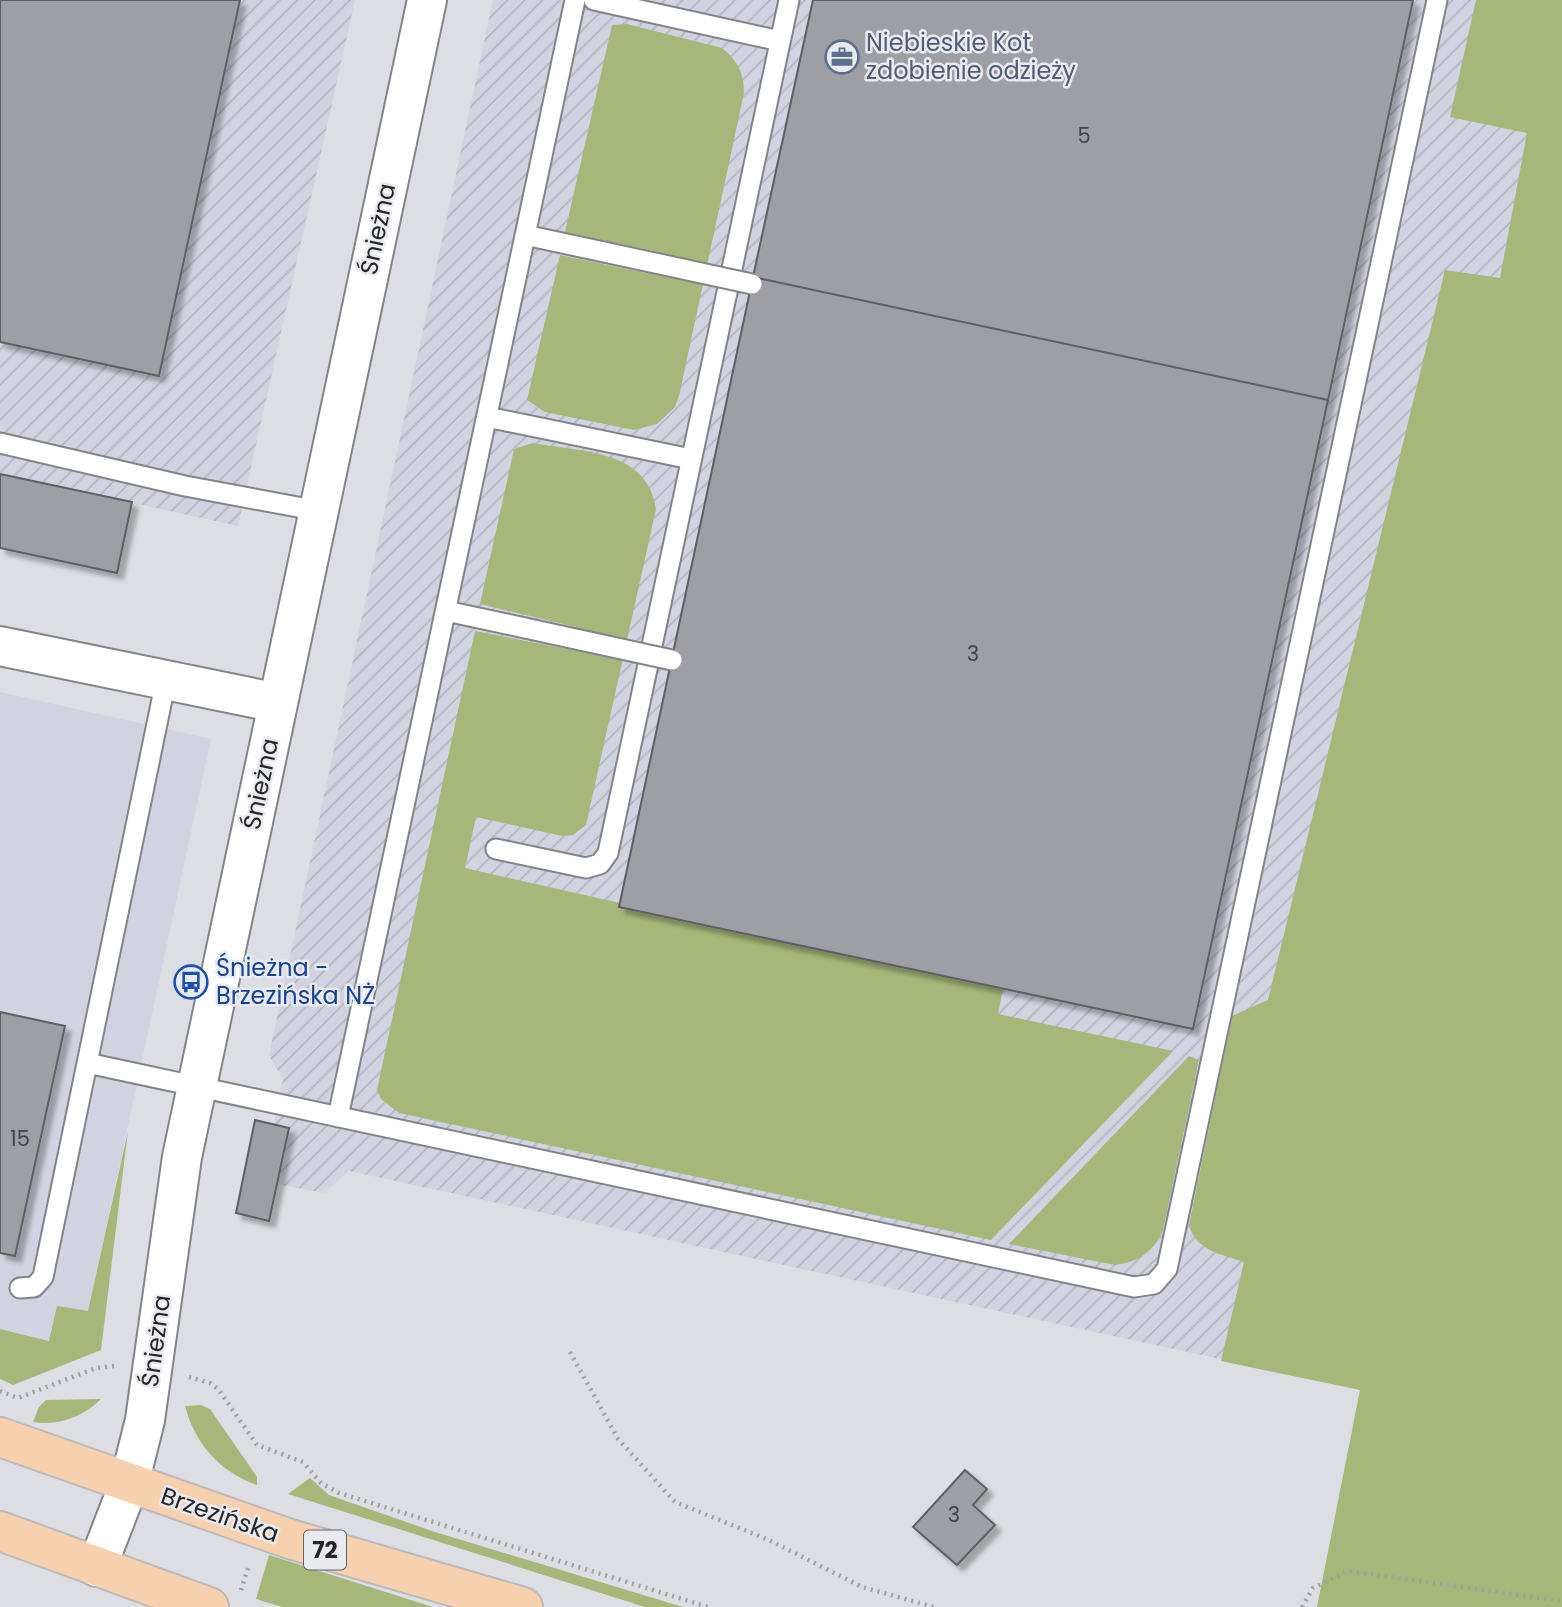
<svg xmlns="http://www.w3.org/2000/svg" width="1562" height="1607" font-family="Poppins,sans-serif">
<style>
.built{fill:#d1d3e0}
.industrial{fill:url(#industrial-furrows)}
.grass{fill:#a5b879}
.building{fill:#9e9fa5;stroke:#5e5e64;stroke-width:2;filter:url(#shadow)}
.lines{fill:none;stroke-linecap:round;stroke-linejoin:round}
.lane-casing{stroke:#838489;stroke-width:23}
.street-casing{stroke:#838489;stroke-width:42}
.primary-casing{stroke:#bababb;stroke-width:42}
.path{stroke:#9f9fa4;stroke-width:4.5;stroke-dasharray:2 5;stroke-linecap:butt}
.lane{stroke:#fff;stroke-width:19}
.street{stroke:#fff;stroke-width:38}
.primary{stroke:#f7d1ad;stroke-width:38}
.lane-bridge-casing{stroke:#838489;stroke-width:23;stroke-linecap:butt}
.lane-bridge{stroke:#fff;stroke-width:19}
.labels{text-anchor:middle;stroke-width:5;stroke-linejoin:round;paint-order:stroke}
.number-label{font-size:21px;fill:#444448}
.shield{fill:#eaebf1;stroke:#616165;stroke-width:2}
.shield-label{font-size:23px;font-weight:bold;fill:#262629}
.service-label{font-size:24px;fill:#4e5e75;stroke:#eaebf1;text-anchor:start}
.street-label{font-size:24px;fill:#262629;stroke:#eaebf1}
.transit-label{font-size:24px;fill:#164399;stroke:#eaebf1;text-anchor:start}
</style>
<defs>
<pattern id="industrial-furrows" width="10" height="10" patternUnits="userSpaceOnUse" patternTransform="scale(1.75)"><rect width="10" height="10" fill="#d1d3e0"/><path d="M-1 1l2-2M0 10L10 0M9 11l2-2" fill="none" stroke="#b3b5c0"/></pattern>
<filter id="shadow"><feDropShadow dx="6" dy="6" stdDeviation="2" flood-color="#0004"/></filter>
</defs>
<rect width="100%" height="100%" fill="#dddee4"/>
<path class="built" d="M0,692L211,739L88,1312L50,1341L0,1329Z"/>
<path class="industrial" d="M0,0H355L238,526L133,503L117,573L0,548Z
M493,0H1562V1433L349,1171L324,1193L277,1184L249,1144L255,1120L274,1123L283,1079L269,1055Z"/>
<path class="grass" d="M1476,0H1562V1607H1317L1360,1390L1221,1361L1244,1262C1221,1254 1196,1251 1189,1225L1232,1016L1268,1000L1445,270L1500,278L1527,133L1450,117Z
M627,24L722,48C738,61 744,73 744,93L679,396L675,407L657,424L634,430L545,412L527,400L560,255L650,274L654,251L565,232L612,25Z
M533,443C581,452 648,449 656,509L586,825L573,835L562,836L476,817L465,868L620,903L619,907L624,908L1003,989L998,1014L1173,1051L991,1240L399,1113L381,1099L377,1090L475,631L572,650L576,627L480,604L514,449Z
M1189,1056L1199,1060L1163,1230C1154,1251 1139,1262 1115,1265L1009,1244Z
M128,1131L101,1350L13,1385L0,1379V1329L49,1341L57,1306L88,1311Z
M101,1399C82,1417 60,1426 33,1422L39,1407L46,1400Z
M201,1405L210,1409L257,1477V1485C220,1472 195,1444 185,1406Z
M310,1478L329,1495L435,1532L683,1607H645L288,1494Z
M269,1555L433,1607H282L256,1599Z"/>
<path class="building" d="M0,0H240L159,376L0,342Z
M813,0H1413L1328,400L753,277Z
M753,277L1328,400L1193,1029L619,907Z
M0,474L132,502L117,573L0,548Z
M0,1012L65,1026L15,1256L0,1253Z
M255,1120L289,1128L269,1221L236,1213Z
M965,1470L987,1489L973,1505L995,1525L957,1565L913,1527Z"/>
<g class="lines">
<defs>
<path id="lane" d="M594,0L780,41
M525,235L604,252
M487,417L691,459
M0,443L185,486L319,511
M446,611L525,628
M496,849L586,868L600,864L608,853L789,0
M87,1063L1134,1287L1154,1284L1167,1269L1437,0
M338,1117L575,0
M20,1288L34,1287L43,1277L166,680"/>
<path id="street" d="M0,646L278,703
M97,1567L129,1484L145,1420L182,1157L427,0"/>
<path id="primary" d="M0,1437L290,1539L523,1607
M0,1531L209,1607"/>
</defs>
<use href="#lane" class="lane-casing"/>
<use href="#street" class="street-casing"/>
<use href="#primary" class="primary-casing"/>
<path class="path" d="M570,1352L618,1439L675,1502L769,1540L862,1587L934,1607
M189,1377L210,1383L218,1389L257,1445L303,1462L321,1483L339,1493L708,1607
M0,1391L18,1398L96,1368L114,1366
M241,1590L249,1565
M1302,1607L1313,1588L1347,1571L1562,1601"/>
<use href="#lane" class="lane"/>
<use href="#street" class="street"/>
<use href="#primary" class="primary"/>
<defs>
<path id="lane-bridge" d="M604,252L752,284
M525,628L672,660"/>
</defs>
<use href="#lane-bridge" class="lane-bridge-casing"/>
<use href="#lane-bridge" class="lane-bridge"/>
</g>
<defs>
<symbol id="office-ring" viewBox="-11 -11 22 22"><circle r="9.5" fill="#eaebf1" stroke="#5c6f8a" stroke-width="1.5"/><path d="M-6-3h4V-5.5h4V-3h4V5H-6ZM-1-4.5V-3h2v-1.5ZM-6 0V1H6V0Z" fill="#5c6f8a"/></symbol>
<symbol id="bus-ring" viewBox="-11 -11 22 22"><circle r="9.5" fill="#eaebf1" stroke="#1a4fb4" stroke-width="1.5"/><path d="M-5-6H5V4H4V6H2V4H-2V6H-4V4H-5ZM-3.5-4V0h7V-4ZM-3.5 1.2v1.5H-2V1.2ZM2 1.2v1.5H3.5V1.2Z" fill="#1a4fb4"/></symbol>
</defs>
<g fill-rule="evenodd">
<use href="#office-ring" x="823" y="38" width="38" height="38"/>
<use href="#bus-ring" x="172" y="963" width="38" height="38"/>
</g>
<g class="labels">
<g class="number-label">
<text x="1084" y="143">5</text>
<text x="973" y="661">3</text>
<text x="20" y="1146">15</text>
<text x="954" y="1522">3</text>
</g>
<rect class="shield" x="304" y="1530.5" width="42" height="39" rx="5"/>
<g class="shield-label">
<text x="325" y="1558">72</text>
</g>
<g class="service-label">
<text x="866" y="51">Niebieskie Kot<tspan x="866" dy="28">zdobienie odzieży</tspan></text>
</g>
<g class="street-label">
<text transform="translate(378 229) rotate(-78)" y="8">Śnieżna</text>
<text transform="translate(261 784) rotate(-78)" y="8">Śnieżna</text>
<text transform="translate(156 1341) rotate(-82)" y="8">Śnieżna</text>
<text transform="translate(220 1515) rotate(19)" y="8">Brzezińska</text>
</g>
<g class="transit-label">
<text x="216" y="976">Śnieżna -<tspan x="216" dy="28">Brzezińska NŻ</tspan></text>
</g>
</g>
</svg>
